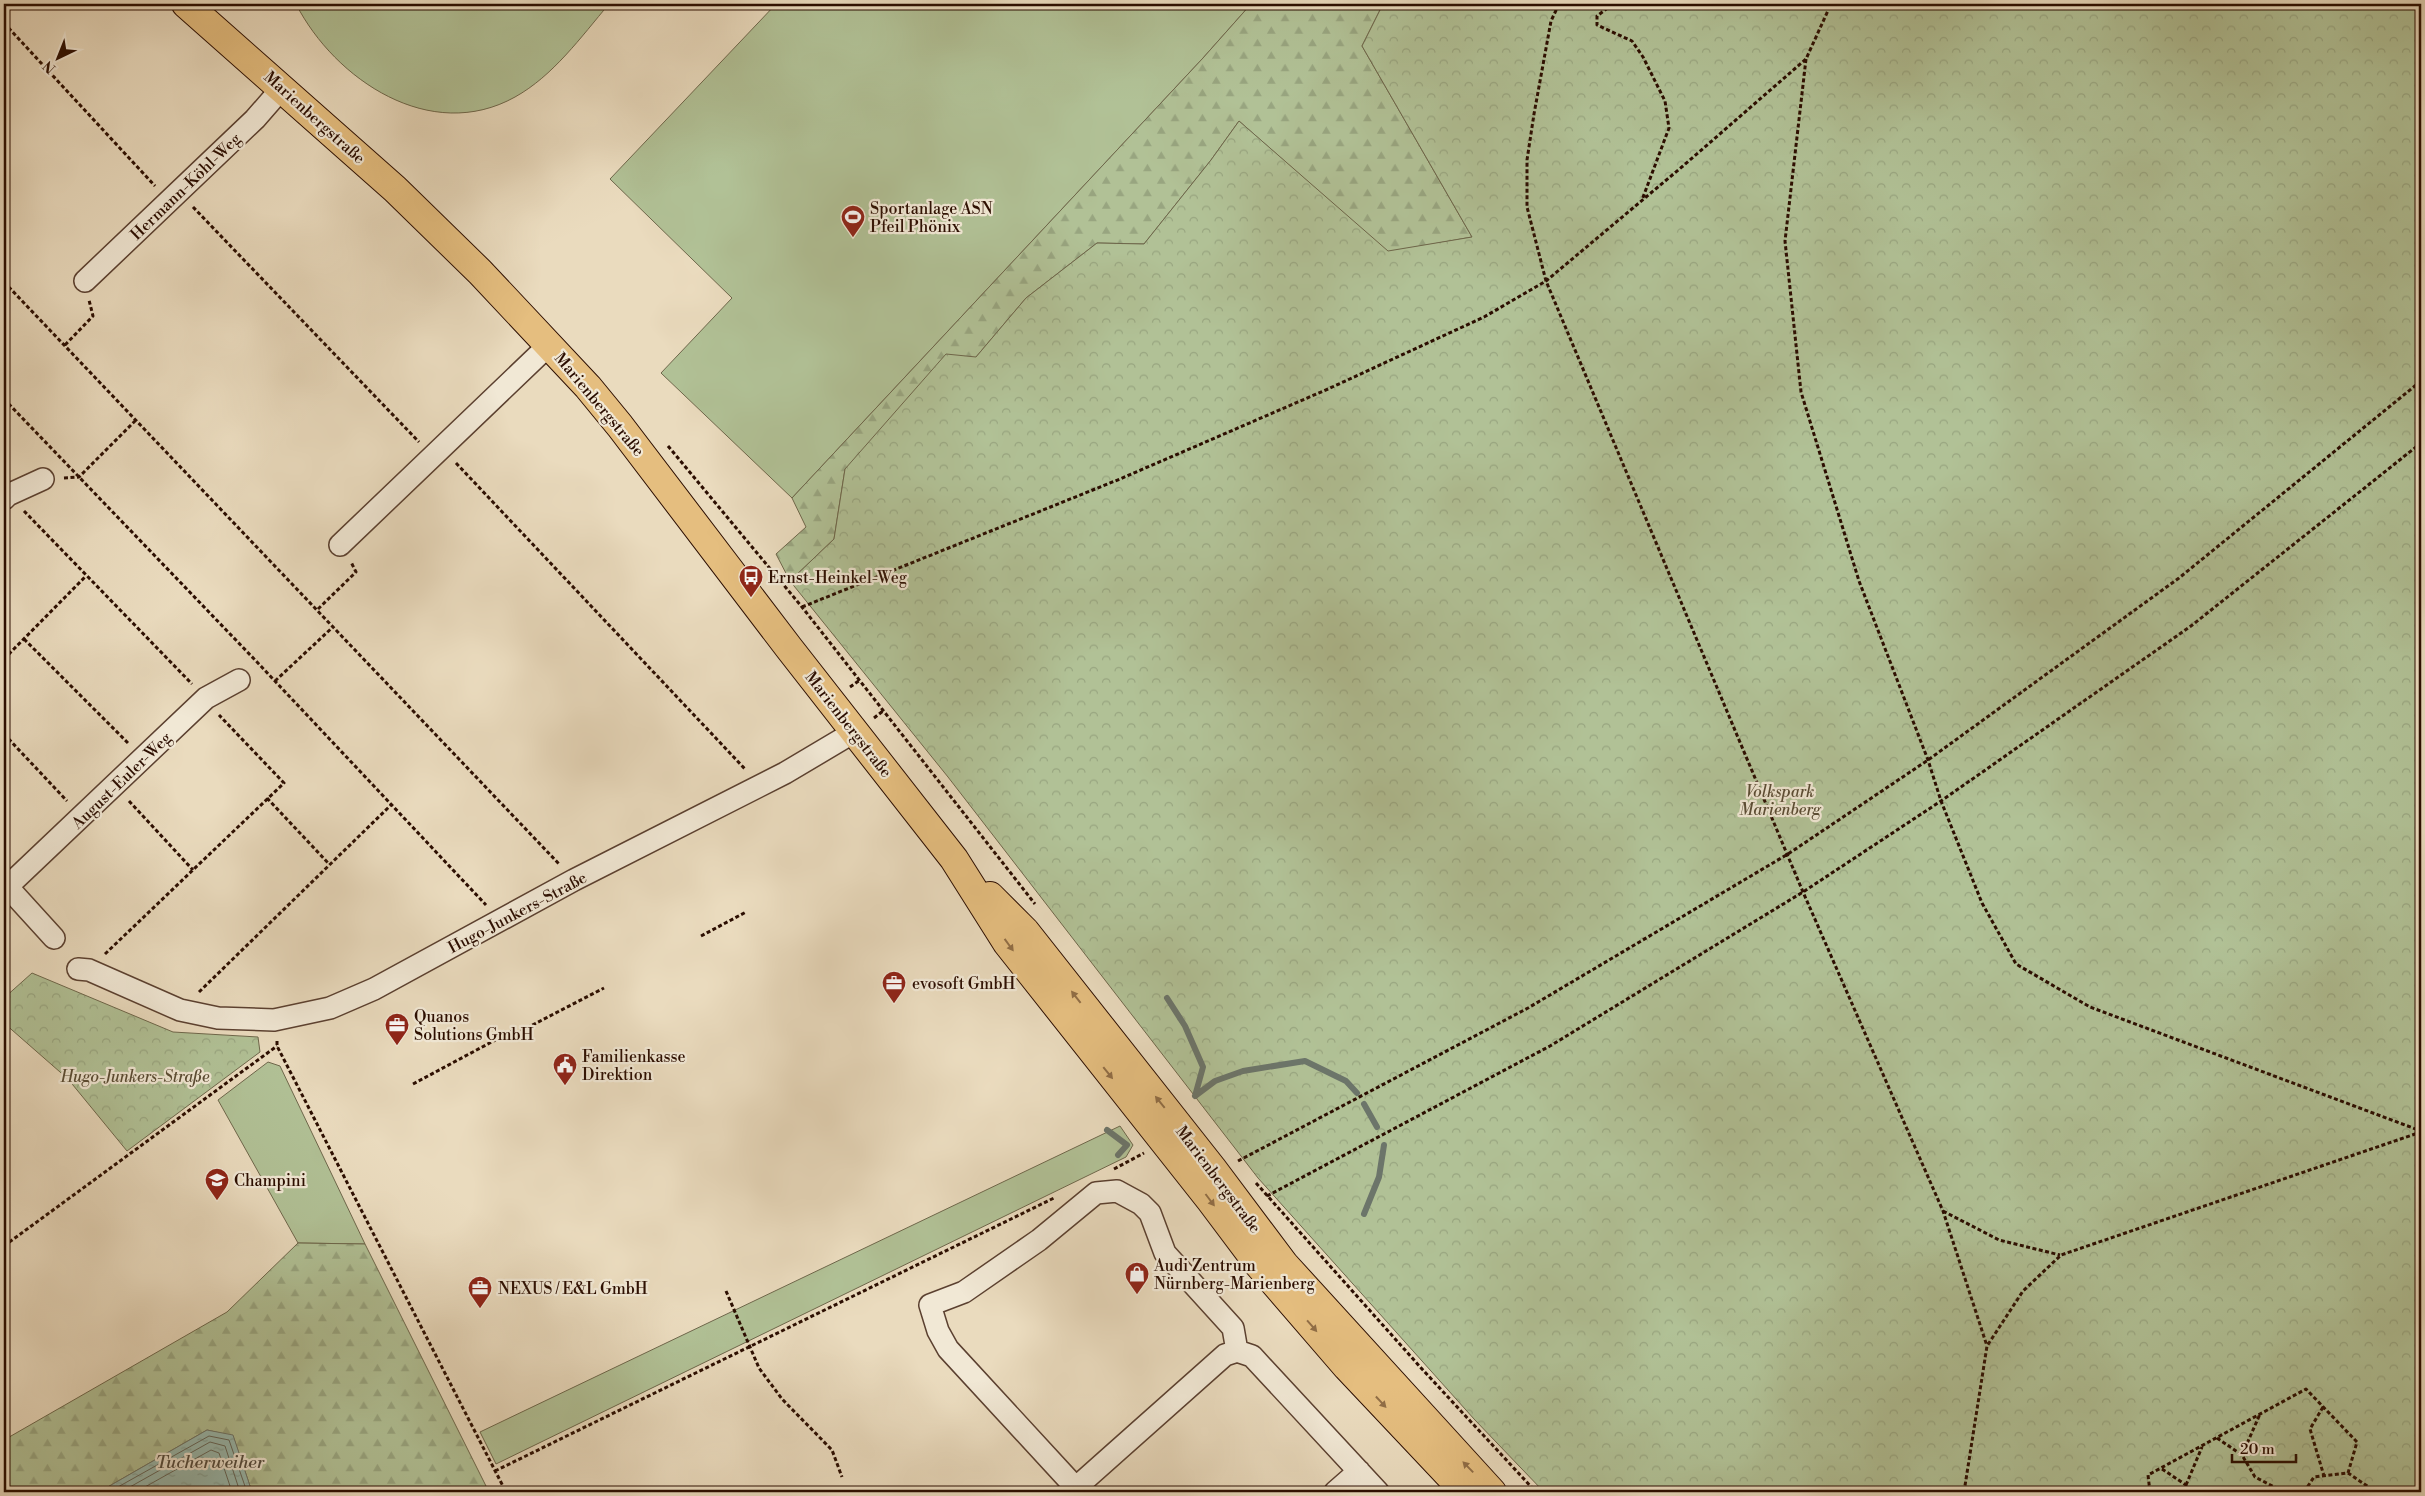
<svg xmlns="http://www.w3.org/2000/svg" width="2425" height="1496" font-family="'Libre Bodoni',serif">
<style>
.grass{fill:#b1c196;stroke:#6e674b}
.forest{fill:url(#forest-firs);stroke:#6e674b}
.park{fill:url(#park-crowns);stroke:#6e674b}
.water{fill:url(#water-ripples);stroke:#6c756a}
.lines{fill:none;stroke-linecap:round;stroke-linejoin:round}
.shore{stroke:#626458;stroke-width:1}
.stream{stroke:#6c756a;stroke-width:6}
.minor-casing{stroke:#5b4030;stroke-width:24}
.major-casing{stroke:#2b0d00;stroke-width:30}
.path{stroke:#2b0d00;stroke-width:3;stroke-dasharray:4 2.5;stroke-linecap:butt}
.minor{stroke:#f1e8d5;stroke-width:21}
.major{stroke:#e5be7f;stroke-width:28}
.oneway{fill:#916e46}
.labels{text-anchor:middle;stroke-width:4.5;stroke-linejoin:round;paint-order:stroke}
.street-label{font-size:16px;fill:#2b0d00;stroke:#f1e8d5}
.poi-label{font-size:16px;fill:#2b0d00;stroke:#f1e8d5;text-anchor:start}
.park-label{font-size:16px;font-style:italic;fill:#5a4c34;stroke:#f1e8d5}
.water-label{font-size:18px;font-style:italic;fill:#514a3e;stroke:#f1e8d5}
</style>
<defs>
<pattern id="forest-firs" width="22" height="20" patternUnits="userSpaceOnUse" patternTransform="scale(1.25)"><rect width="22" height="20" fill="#b1c196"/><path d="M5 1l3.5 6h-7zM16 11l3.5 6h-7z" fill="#98a580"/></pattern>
<pattern id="park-crowns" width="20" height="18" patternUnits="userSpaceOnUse" patternTransform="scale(1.25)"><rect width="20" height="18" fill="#b1c196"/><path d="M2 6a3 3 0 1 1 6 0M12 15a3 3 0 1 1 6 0" fill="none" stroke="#98a580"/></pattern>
<pattern id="water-ripples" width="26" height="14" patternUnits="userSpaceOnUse" patternTransform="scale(1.25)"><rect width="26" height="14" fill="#98bbb1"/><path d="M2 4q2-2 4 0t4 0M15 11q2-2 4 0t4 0" fill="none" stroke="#83a096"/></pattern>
</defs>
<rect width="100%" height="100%" fill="#eadbbe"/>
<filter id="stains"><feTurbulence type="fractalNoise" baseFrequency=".004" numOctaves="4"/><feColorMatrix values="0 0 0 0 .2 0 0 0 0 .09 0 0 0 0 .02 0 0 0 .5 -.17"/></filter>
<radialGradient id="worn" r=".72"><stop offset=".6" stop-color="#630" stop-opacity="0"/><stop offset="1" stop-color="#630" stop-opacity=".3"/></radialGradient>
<path class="grass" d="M296,4H609C581,37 553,76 515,97C431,144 335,80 296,4Z
M776,4H1251L1203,58L792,498L661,373L732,298L610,179Z
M268,1062L280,1066L365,1244L298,1243L218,1100Z
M1120,1126L1133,1145L1126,1157L496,1464L480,1432Z"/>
<path class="forest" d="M1251,4H1383L1362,46L1472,237L1388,252L1239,121L1211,160L1144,244L1097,243L1026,298L976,357L845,469L834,539L790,581L776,554L806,527L792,498L1203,58Z
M298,1243L365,1244L489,1492H252L233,1436L207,1430L99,1492H4V1440L227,1312Z"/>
<path class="park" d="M1383,4H2421V1492H1544L1474,1419L1258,1178L948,777L790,581L834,539L845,469L946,354L976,357L1026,298L1097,243L1144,244L1211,160L1239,121L1388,251L1472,237L1362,46Z
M32,973L173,1032L258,1037L260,1052L127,1151L68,1079L4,1023V998Z"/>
<path class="water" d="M207,1430L233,1435L252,1492H99Z"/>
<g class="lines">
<path class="shore" d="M109,1492L209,1436L229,1440L247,1492
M121,1492L210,1442L225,1446L240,1492
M136,1492L211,1450L219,1453L232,1492"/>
<path class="stream" d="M1167,998L1185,1026L1203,1067L1195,1096
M1195,1096L1215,1081L1243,1071L1305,1061L1346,1081L1357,1093
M1364,1104L1377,1127
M1107,1130L1127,1145L1118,1155
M1364,1214L1379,1177L1384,1145"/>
<defs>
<path id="minor" d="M85,281L255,119L282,88
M4,499L8,495L43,479
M340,545L550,344
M4,883L54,938
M7,887L206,698L239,680
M78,969L89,970L180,1010L218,1018L274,1020L330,1008L374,989L574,880L785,773L854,732
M1076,1488L948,1349L938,1331L930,1305L964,1292L1039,1240L1096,1193L1117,1191L1141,1204L1150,1213L1165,1253L1233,1328L1237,1351
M1071,1492L1225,1355L1237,1351L1252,1356L1378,1492
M1335,1492L1359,1471"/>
<path id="major" d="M186,4L395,189L480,272L588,387L620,426L789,648L954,859L1007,943L1211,1201L1259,1265L1347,1367L1465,1492
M990,896L1025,931L1212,1168L1284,1264L1492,1492"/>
</defs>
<use href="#minor" class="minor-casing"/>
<use href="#major" class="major-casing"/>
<path class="path" d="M1559,4L1551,21L1534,114L1527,160V207L1546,281L1803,892L1943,1211L1987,1346
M1613,4L1597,16V25L1632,41L1643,57L1665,101L1669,128L1642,200
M4,23L155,186
M1806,59L1785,241L1801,392L1859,581L1928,760L1941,801L1982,903L2016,964L2090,1007L2421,1131
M193,207L419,442
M4,282L560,865
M65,345L93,316L89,300
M4,399L257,662L486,905
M668,446L802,607L1035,904
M456,463L745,769
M64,478L79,477L136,420
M24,511L192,684
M802,607L1120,479L1328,389L1484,317L1546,281L1683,166L1806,59L1831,4
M318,609L356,572L351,562
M24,639L128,743
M4,659L86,576
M275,681L334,626
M850,687L860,680
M874,718L883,711
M4,734L67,801
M267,798L329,864
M129,801L193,870
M701,936L746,912
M105,954L284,783L219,715
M199,992L392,804
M515,1034L604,988
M277,1041V1046L506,1492
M413,1084L514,1030
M1238,1161L1528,1008L1788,854L1928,760L2179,578L2421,381
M1114,1169L1144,1153
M1256,1183L1422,1369L1536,1492
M1267,1196L1550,1046L1803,892L1941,801L2191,626L2421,443
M1943,1211L1999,1240L2060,1255
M4,1246L277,1046
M726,1291L759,1368L782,1399L832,1450L842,1477
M2323,1407L2310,1429L2324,1476
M2217,1438L2242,1455L2255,1477L2284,1492
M2242,1455L2260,1414
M2162,1469L2186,1485L2189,1492
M495,1471L1054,1198
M2186,1485L2202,1447
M1964,1492L1987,1346L2023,1291L2061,1255L2421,1132
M2150,1492L2148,1475L2306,1389L2357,1442L2348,1473
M2304,1492L2314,1477L2348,1473L2376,1492"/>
<use href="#minor" class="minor"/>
<use href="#major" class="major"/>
</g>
<defs><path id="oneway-solid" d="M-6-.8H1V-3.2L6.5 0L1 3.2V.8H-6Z" transform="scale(1.25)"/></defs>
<g class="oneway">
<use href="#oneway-solid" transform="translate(1009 945) rotate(54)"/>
<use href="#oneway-solid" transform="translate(1076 997) rotate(-128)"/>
<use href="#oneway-solid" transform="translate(1108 1073) rotate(51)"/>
<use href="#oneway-solid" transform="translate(1160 1102) rotate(-129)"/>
<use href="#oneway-solid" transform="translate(1210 1200) rotate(53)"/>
<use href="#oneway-solid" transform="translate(1312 1326) rotate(49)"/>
<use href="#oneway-solid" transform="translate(1381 1402) rotate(47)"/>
<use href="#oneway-solid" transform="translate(1468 1467) rotate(-134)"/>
</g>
<defs>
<symbol id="stadium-pin" viewBox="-11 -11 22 30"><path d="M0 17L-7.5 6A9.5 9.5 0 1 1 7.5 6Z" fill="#8f2418" stroke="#f1e8d5"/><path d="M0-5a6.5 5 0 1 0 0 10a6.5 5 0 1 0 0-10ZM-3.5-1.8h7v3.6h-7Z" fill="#fff"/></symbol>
<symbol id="bus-pin" viewBox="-11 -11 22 30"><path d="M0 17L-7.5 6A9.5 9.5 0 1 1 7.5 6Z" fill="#8f2418" stroke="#f1e8d5"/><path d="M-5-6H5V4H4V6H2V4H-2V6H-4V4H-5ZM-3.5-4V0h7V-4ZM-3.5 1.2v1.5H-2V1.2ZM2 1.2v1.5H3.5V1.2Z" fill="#fff"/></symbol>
<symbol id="office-pin" viewBox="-11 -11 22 30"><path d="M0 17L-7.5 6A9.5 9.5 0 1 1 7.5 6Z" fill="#8f2418" stroke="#f1e8d5"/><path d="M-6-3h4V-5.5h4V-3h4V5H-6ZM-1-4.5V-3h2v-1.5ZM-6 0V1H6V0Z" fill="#fff"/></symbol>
<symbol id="civic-pin" viewBox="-11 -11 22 30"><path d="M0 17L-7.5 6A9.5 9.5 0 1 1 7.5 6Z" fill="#8f2418" stroke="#f1e8d5"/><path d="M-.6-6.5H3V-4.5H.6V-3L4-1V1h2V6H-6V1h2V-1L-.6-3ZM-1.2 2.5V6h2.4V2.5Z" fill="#fff"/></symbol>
<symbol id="school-pin" viewBox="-11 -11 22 30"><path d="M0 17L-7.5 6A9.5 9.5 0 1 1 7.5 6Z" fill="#8f2418" stroke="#f1e8d5"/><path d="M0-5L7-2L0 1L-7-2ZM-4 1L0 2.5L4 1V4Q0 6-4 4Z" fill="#fff"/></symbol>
<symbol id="shop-pin" viewBox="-11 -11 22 30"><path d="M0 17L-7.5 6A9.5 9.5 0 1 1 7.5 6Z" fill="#8f2418" stroke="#f1e8d5"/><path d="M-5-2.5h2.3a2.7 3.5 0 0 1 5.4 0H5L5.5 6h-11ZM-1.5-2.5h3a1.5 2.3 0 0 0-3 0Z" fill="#fff"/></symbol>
</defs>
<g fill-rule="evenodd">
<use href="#stadium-pin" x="839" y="203" width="28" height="38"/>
<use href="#bus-pin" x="737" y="563" width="28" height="38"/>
<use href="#office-pin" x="880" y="969" width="28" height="38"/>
<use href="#office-pin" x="383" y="1011" width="28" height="38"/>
<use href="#civic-pin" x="551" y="1051" width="28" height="38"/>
<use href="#school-pin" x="203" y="1166" width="28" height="38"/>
<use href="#shop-pin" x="1123" y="1260" width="28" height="38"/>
<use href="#office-pin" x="466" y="1274" width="28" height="38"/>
</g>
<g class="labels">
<g class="street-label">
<text transform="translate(315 117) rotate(42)" y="6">Marienbergstraße</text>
<text transform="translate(185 186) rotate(-44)" y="6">Hermann-Köhl-Weg</text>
<text transform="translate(600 404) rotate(50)" y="6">Marienbergstraße</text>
<text transform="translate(849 724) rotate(52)" y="6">Marienbergstraße</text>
<text transform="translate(121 780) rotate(-44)" y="6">August-Euler-Weg</text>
<text transform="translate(517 912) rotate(-28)" y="6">Hugo-Junkers-Straße</text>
<text transform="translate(1219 1179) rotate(53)" y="6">Marienbergstraße</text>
</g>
<g class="poi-label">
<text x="870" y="214">Sportanlage ASN<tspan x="870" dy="18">Pfeil Phönix</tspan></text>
<text x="768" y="583">Ernst-Heinkel-Weg</text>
<text x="912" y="989">evosoft GmbH</text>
<text x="414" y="1022">Quanos<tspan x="414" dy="18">Solutions GmbH</tspan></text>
<text x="582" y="1062">Familienkasse<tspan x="582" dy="18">Direktion</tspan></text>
<text x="234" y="1186">Champini</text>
<text x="1154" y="1271">Audi Zentrum<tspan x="1154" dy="18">Nürnberg-Marienberg</tspan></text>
<text x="498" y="1294">NEXUS / E&amp;L GmbH</text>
</g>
<g class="park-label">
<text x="1780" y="797">Volkspark<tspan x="1780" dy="18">Marienberg</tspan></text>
<text x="135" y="1082">Hugo-Junkers-Straße</text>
</g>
<g class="water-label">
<text x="210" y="1468">Tucherweiher</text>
</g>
</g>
<rect width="2425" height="1496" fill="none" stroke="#eadbbe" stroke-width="20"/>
<rect x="5" y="5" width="2415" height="1486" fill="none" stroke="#2b0d00" stroke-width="2.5"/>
<rect x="10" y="10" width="2405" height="1476" fill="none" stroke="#2b0d00"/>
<g transform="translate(58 58) rotate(223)" stroke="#f1e8d5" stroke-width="4" paint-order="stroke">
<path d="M0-4L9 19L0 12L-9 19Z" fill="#2b0d00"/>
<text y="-8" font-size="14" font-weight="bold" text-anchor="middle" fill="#2b0d00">N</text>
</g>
<path d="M2232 1454v8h64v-8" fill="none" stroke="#2b0d00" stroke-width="2.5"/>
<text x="2240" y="1454" font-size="15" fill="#2b0d00" stroke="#f1e8d5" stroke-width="4" paint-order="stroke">20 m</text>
<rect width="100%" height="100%" filter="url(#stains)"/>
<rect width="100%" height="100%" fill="url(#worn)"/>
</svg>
